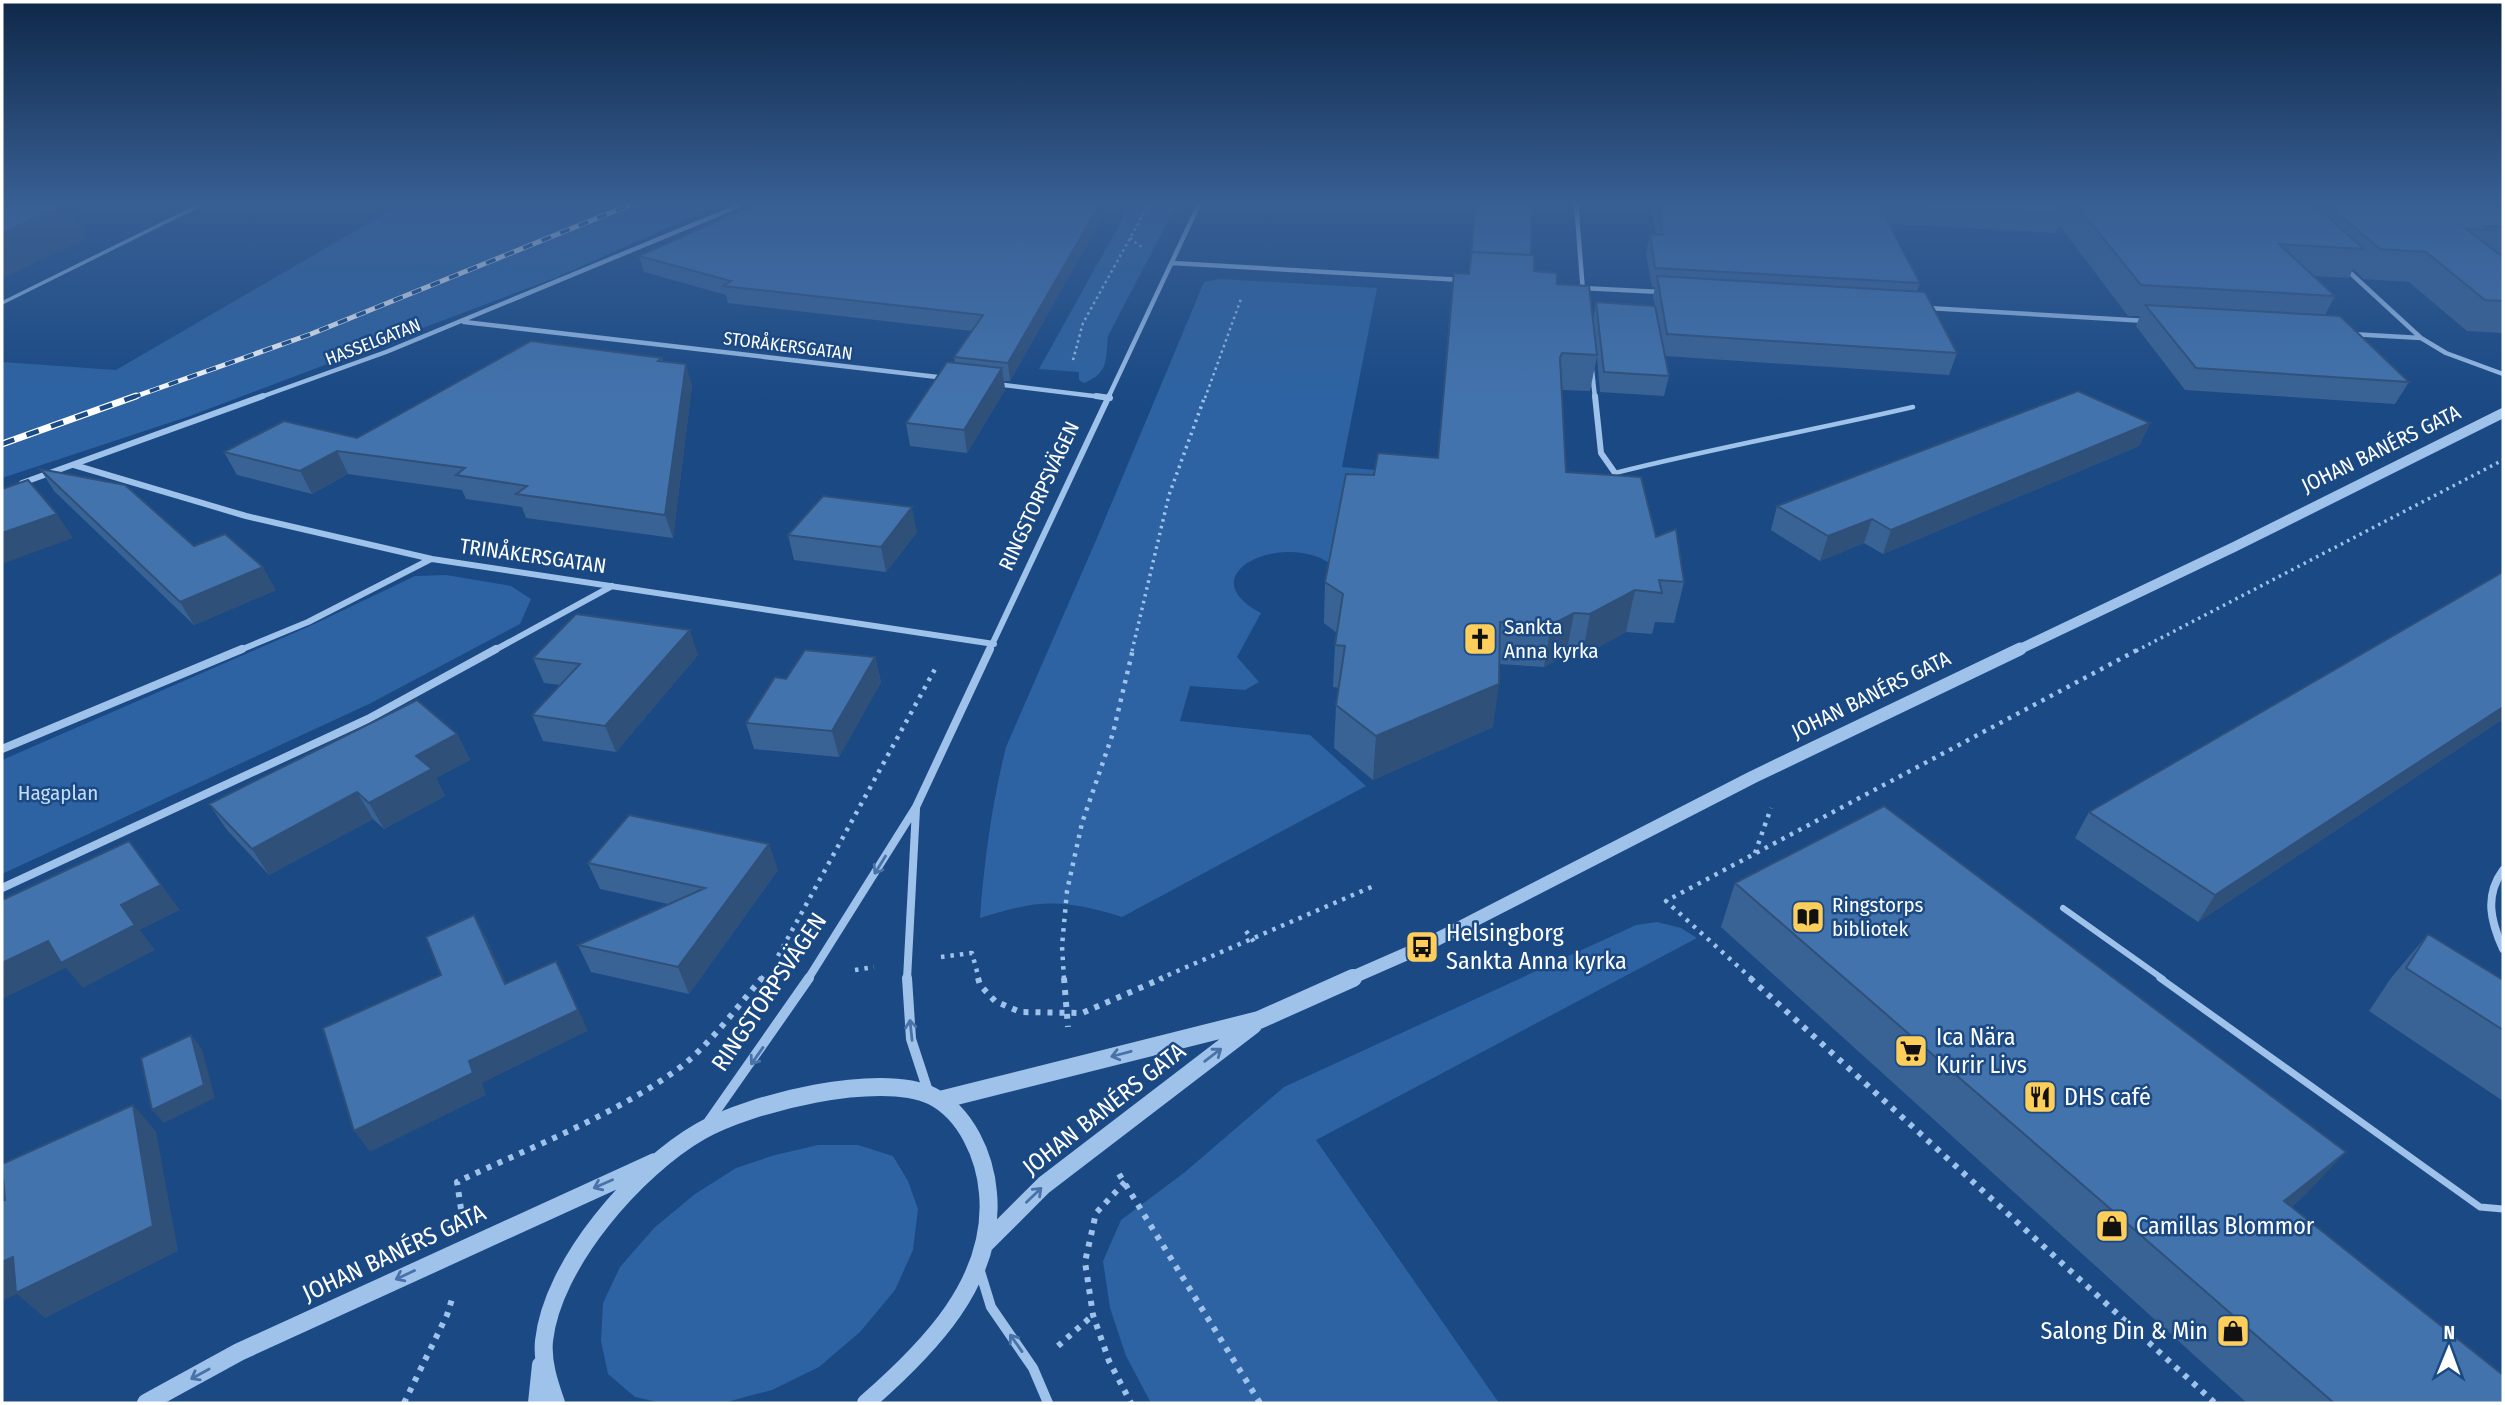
<svg xmlns="http://www.w3.org/2000/svg" width="2505" height="1405" font-family="'Fira Sans Condensed',sans-serif">
<style>
.green{fill:#2d63a2}
.lines{fill:none;stroke-linecap:round;stroke-linejoin:round}
.path-far3{stroke:#9fc2eb;stroke-width:2.5;stroke-dasharray:2.5 3.5;stroke-linecap:butt}
.path-far2{stroke:#9fc2eb;stroke-width:3.5;stroke-dasharray:2.5 4.5;stroke-linecap:butt}
.path-far1{stroke:#9fc2eb;stroke-width:4.5;stroke-dasharray:3.5 6;stroke-linecap:butt}
.path{stroke:#9fc2eb;stroke-width:6;stroke-dasharray:5 7;stroke-linecap:butt}
.service-far3{stroke:#9fc2eb;stroke-width:3.5}
.service-far2{stroke:#9fc2eb;stroke-width:4.5}
.service-far1{stroke:#9fc2eb;stroke-width:6}
.service{stroke:#9fc2eb;stroke-width:7}
.minor-far3{stroke:#9fc2eb;stroke-width:4.5}
.minor-far2{stroke:#9fc2eb;stroke-width:6}
.minor-far1{stroke:#9fc2eb;stroke-width:8}
.minor{stroke:#9fc2eb;stroke-width:10}
.tertiary-far2{stroke:#9fc2eb;stroke-width:10}
.tertiary-far1{stroke:#9fc2eb;stroke-width:13}
.tertiary{stroke:#9fc2eb;stroke-width:18}
.rail-far1-casing{stroke:#fff;stroke-width:5}
.rail-casing{stroke:#fff;stroke-width:7}
.rail-far1{stroke:#1a4984;stroke-width:3.5;stroke-dasharray:10;stroke-linecap:butt}
.rail{stroke:#1a4984;stroke-width:4.5;stroke-dasharray:13;stroke-linecap:butt}
.wall{fill:#3a6395}
.shaded-wall{fill:#2f5079}
.building{fill:#4373ad;stroke:#2f5079;stroke-width:2}
.oneway{stroke:#4973a8}
.labels{text-anchor:middle;stroke-width:5;stroke-linejoin:round;paint-order:stroke}
.far-street-label{font-size:18px;fill:#fff;stroke:#1a4984}
.street-label{font-size:21px;fill:#fff;stroke:#1a4984}
.poi-label{font-size:21px;fill:#fff;stroke:#1a4984;text-anchor:start}
.park-label{font-size:21px;fill:#c4dcf8;stroke:#1a4984}
.near-poi-label{font-size:24px;fill:#fff;stroke:#1a4984;text-anchor:start}
.near-street-label{font-size:24px;fill:#fff;stroke:#1a4984}
</style>
<rect width="100%" height="100%" fill="#1a4984"/>
<path class="green" d="M405,202H726L555,278L190,416L2,478V362L116,370Z
M1132,202H1178L1108,336C1105,360 1110,372 1084,383L1079,380V372L1039,369Z
M1220,279L1377,288L1342,467L1564,487L1335,567C1288,528 1185,573 1261,613L1237,657L1259,682L1245,690L1190,686L1180,721L1310,735L1366,786L1122,917C1063,899 1039,899 980,918C984,861 992,803 1006,747L1097,538L1204,282Z
M446,575L511,586L531,599L520,624L369,704L2,874V760L310,626L415,576Z
M1657,922L1681,928L1697,938L1316,1140L1499,1403H1151L1126,1356L1110,1308L1103,1261L1121,1220L1185,1172L1284,1087L1636,925Z
M818,1145H858L893,1156L908,1181L918,1209L913,1250L895,1290L860,1332L819,1367L772,1390L723,1403H662L635,1397L608,1374L601,1341L603,1303L620,1267L654,1228L695,1194L736,1168L775,1155Z"/>
<g class="lines">
<path class="path-far3" d="M1130,238L1143,248
M1073,360L1083,323L1150,202
M1205,398L1241,299"/>
<path class="path-far2" d="M1132,651L1169,495L1205,396
M2136,651L2503,460"/>
<path class="path-far1" d="M1755,853L1771,808
M1246,931L1257,946
M778,956L935,669
M941,957L972,953L979,979
M855,970L874,967
M761,979L767,972
M1064,979L1062,946L1067,891L1082,823L1113,733L1133,649
M1159,979L1376,885
M1752,979L1666,901L2139,649"/>
<path class="path" d="M978,978L980,985L995,1001L1020,1012L1082,1013L1163,978
M1064,978L1068,1027
M1750,978L2215,1403
M1119,1174L1260,1403
M1125,1182L1096,1213L1085,1262L1093,1315L1109,1361L1131,1403
M461,1209L457,1182C531,1147 611,1117 678,1069C710,1045 736,1008 762,978
M1058,1346L1093,1315
M404,1403L447,1315L453,1296"/>
<path class="service-far3" d="M2,303L206,202"/>
<path class="service-far2" d="M1615,473C1714,448 1814,430 1913,407"/>
<path class="service-far1" d="M2063,908L2163,979"/>
<path class="service" d="M2160,978L2480,1207L2503,1209"/>
<path class="minor-far3" d="M1576,202L1583,292
M1172,263L1462,280
M2346,269L2421,338L2446,353L2503,374
M1582,288L1661,292
M1928,308L2147,321
M464,322L946,378
M2351,334L2421,338
M1592,370L1595,398
M996,384L1110,398
M258,398L386,352L748,202
M1108,398L1200,202"/>
<path class="minor-far2" d="M1096,396L1110,398
M1595,396L1601,453L1615,473
M74,465L246,516L432,559L994,644
M22,483L263,396
M238,651L308,622L431,559
M493,651L612,586
M989,651L1109,396"/>
<path class="minor-far1" d="M2,749L242,649
M2503,870C2484,896 2491,922 2503,949
M2,888L368,719L496,649
M808,979L916,807L990,649
M907,979L916,809"/>
<path class="minor" d="M907,978L911,1039L929,1094
M709,1121L809,978
M979,1268L991,1307L1033,1368L1048,1403"/>
<path class="tertiary-far2" d="M2016,651L2234,547L2503,413"/>
<path class="tertiary-far1" d="M1349,979L1422,947L1753,777L2020,649"/>
<path class="tertiary" d="M940,1100L1259,1020L1353,978
M986,1243L1044,1185L1253,1025
M146,1403L239,1352L655,1162
M537,1403L541,1365
M556,1403C549,1383 542,1362 544,1341C552,1264 636,1168 701,1131C750,1103 880,1071 932,1096C966,1113 985,1156 988,1193C996,1281 928,1349 866,1403"/>
<defs>
<path id="rail-far1" d="M131,398L311,334L637,202"/>
<path id="rail" d="M2,444L136,396"/>
</defs>
<use href="#rail-far1" class="rail-far1-casing"/>
<use href="#rail" class="rail-casing"/>
<use href="#rail-far1" class="rail-far1"/>
<use href="#rail" class="rail"/>
</g>
<path class="wall" d="M753,202H1111L1010,381H1004L1005,390L967,453L910,446L906,423L955,363L954,357L972,331L728,303L726,295L644,272L639,256L753,205Z
M1651,202H2503V333L2467,331L2409,282L2364,279L2353,269L2349,278L2313,276L2335,296L2325,315L2409,382L2395,404L2185,390L2136,326L2140,316H2128L2059,225L2056,233L1889,224L1920,283L1917,291L1957,353L1949,375L1665,356L1669,376L1664,396L1600,392L1597,356L1590,391L1562,390L1566,472L1656,537L1684,582L1674,623L1655,622L1652,634L1626,632L1582,656L1566,655L1544,667L1499,664L1493,727L1373,780L1334,748L1336,705L1339,688L1333,687L1335,645L1337,633L1324,623L1325,582L1374,475L1438,458L1450,307L1469,274L1531,255L1534,271L1557,284L1593,321L1596,302L1655,306L1653,297L1655,287H1652L1646,253L1650,234L1656,235Z
M662,358L663,361L692,385L673,538L526,518L522,507L466,499L462,490L348,474L312,494L237,475L224,452L357,438Z
M2150,423L2139,446L1883,554L1864,543L1820,561L1771,530L1777,506Z
M40,469L194,546L276,590L194,625L54,491Z
M917,532L886,572L794,560L788,535Z
M2503,572V719L2198,922L2075,838L2089,812Z
M698,655L616,752L543,741L532,715L560,685L544,683L533,658Z
M875,657L881,682L839,757L754,749L746,723L786,679Z
M457,734L470,760L436,778L445,796L384,829L373,819L269,875L227,830L209,804Z
M588,863L778,870L689,994L591,972L578,945L668,904L600,889Z
M1735,883L2306,1194L2291,1207L2503,1403H2247L1721,927Z
M2428,934L2503,980V1101L2369,1011L2391,978Z"/>
<path class="shaded-wall" d="M1101,202H1111L1010,381L1008,363Z
M68,204L88,238L2,279V233Z
M686,364L692,385L673,538L665,515Z
M1002,368L1005,390L967,453L964,430Z
M2150,423L2139,446L1883,554L1891,530Z
M337,451L348,474L312,494L300,471Z
M912,507L917,532L886,572L881,547Z
M57,514L73,538L2,564V533Z
M1872,519L1864,543L1820,561L1828,536Z
M263,567L276,590L194,625L180,602Z
M1635,590L1626,632L1582,656L1590,614Z
M1574,613L1566,655L1544,667L1551,625Z
M690,630L698,655L616,752L605,726Z
M875,657L881,682L839,757L832,731Z
M1499,684L1493,727L1373,780L1376,736Z
M2503,707V719L2198,922L2215,895Z
M457,734L470,760L436,778L445,796L384,829L369,803L416,756Z
M357,792L373,819L269,875L252,849Z
M129,841L180,910L140,930L155,950L83,988L66,968L2,999V963L121,905Z
M769,844L778,870L689,994L678,967Z
M474,915L486,937L517,1006L505,984Z
M556,961L567,983L588,1031L482,1083L486,1095L370,1152L354,1131L469,1061Z
M191,1035L202,1049L215,1098L164,1123L152,1110Z
M133,1105L156,1131L178,1251L45,1318L17,1294L2,1301V1262Z
M2346,1152L2306,1194L2246,1243L2284,1201Z"/>
<path class="building" d="M2,202H51L68,204L2,233Z
M760,202H1101L1008,363L954,357L983,315L723,286L731,281L639,256Z
M1476,202H1532L1531,255L1471,252L1470,266Z
M1658,202H2052L2063,215L1879,205L1920,283L1655,268L1650,234L1663,235Z
M2074,202H2311L2364,249L2279,244L2335,296L2141,285Z
M2325,202H2503V227L2483,226L2489,230L2465,228L2503,257V301L2485,300L2426,252L2380,249Z
M1471,252L1534,255V271L1557,273V284L1589,286L1597,355L1562,353L1560,358L1566,472L1641,477L1656,537L1676,529L1684,582L1659,580L1662,593L1635,590L1590,614L1574,613L1551,625L1500,622L1499,684L1376,736L1336,705L1345,646L1335,645L1343,594L1325,582L1346,474L1374,475L1378,453L1438,458L1454,273L1469,274Z
M1657,276L1925,292L1957,353L1667,334Z
M1596,302L1655,306L1669,376L1604,372Z
M2145,305L2340,316L2409,382L2196,368Z
M531,341L662,358L658,361L686,364L665,515L516,494L527,486L456,475L465,468L337,451L300,471L224,452L284,421L357,438Z
M947,362L1002,368L964,430L906,423Z
M2078,391L2150,423L1891,530L1872,519L1828,536L1777,506Z
M40,469L125,485L194,546L225,534L263,567L180,602Z
M28,480L57,514L2,533V489Z
M823,496L912,507L881,547L788,535Z
M2503,572V707L2215,895L2089,812Z
M576,614L690,630L605,726L532,715L580,664L533,658Z
M805,650L875,657L832,731L746,723L775,677L786,679Z
M417,700L457,734L416,756L432,769L369,803L357,792L252,849L209,804Z
M1884,806L2346,1152L2284,1201L2503,1375V1403H2334L1735,883Z
M629,815L769,844L678,967L578,945L705,888L588,863Z
M129,841L161,885L121,905L135,925L61,963L48,941L2,963V900Z
M474,915L505,984L556,961L578,1010L469,1061L473,1073L354,1131L323,1028L441,975L426,937Z
M2428,934L2503,980V1030L2406,968Z
M191,1035L204,1085L152,1110L141,1058Z
M133,1105L153,1226L16,1293L13,1257L2,1262V1201L5,1200L2,1164Z"/>
<defs><path id="oneway-shaft" d="M-6 0H5M1.5-3L5.5 0L1.5 3" fill="none" stroke-width="1.6" stroke-linecap="round" stroke-linejoin="round" transform="scale(1.75)"/></defs>
<g class="oneway">
<use href="#oneway-shaft" transform="translate(880 865) rotate(122)"/>
<use href="#oneway-shaft" transform="translate(911 1030) rotate(-96)"/>
<use href="#oneway-shaft" transform="translate(1121 1054) rotate(165)"/>
<use href="#oneway-shaft" transform="translate(1213 1055) rotate(-37)"/>
<use href="#oneway-shaft" transform="translate(757 1056) rotate(125)"/>
<use href="#oneway-shaft" transform="translate(603 1184) rotate(156)"/>
<use href="#oneway-shaft" transform="translate(1034 1195) rotate(-44)"/>
<use href="#oneway-shaft" transform="translate(405 1275) rotate(155)"/>
<use href="#oneway-shaft" transform="translate(1016 1343) rotate(-125)"/>
<use href="#oneway-shaft" transform="translate(200 1374) rotate(151)"/>
</g>
<linearGradient id="sky" x2="0" y2="1"><stop stop-color="#0e2849"/><stop offset="0.51" stop-color="#385f94"/><stop offset="1" stop-color="#385f94" stop-opacity="0"/></linearGradient>
<rect width="2505" height="399" fill="url(#sky)"/>
<defs>
<symbol id="church-square" viewBox="-11 -11 22 22"><rect x="-9" y="-9" width="18" height="18" rx="4" fill="#fece5b" stroke="#1a4984"/><path d="M-1.2-6h2.4v3.5h3.3v2.4h-3.3V6h-2.4V-.1h-3.3v-2.4h3.3Z" fill="#111"/></symbol>
<symbol id="library-square" viewBox="-11 -11 22 22"><rect x="-9" y="-9" width="18" height="18" rx="4" fill="#fece5b" stroke="#1a4984"/><path d="M-6-4Q-3-5.5-.7-3.5V5Q-3 3-6 4ZM6-4Q3-5.5 .7-3.5V5Q3 3 6 4Z" fill="#111"/></symbol>
<symbol id="bus-square" viewBox="-11 -11 22 22"><rect x="-9" y="-9" width="18" height="18" rx="4" fill="#fece5b" stroke="#1a4984"/><path d="M-5-6H5V4H4V6H2V4H-2V6H-4V4H-5ZM-3.5-4V0h7V-4ZM-3.5 1.2v1.5H-2V1.2ZM2 1.2v1.5H3.5V1.2Z" fill="#111"/></symbol>
<symbol id="supermarket-square" viewBox="-11 -11 22 22"><rect x="-9" y="-9" width="18" height="18" rx="4" fill="#fece5b" stroke="#1a4984"/><path d="M-6-5.5h2.5l.6 2H6L4.5 2H-2.5L-4.4-4H-6ZM-1.5 3.2a1.3 1.3 0 1 0 .1 0ZM3 3.2a1.3 1.3 0 1 0 .1 0Z" fill="#111"/></symbol>
<symbol id="restaurant-square" viewBox="-11 -11 22 22"><rect x="-9" y="-9" width="18" height="18" rx="4" fill="#fece5b" stroke="#1a4984"/><path d="M-5-6h1v4h1v-4h1v4h1v-4h1v5L-1.5 .5V6h-2V.5L-5-1ZM5-6V6H3V1.5H1.5Q1.5-4 5-6Z" fill="#111"/></symbol>
<symbol id="shop-square" viewBox="-11 -11 22 22"><rect x="-9" y="-9" width="18" height="18" rx="4" fill="#fece5b" stroke="#1a4984"/><path d="M-5-2.5h2.3a2.7 3.5 0 0 1 5.4 0H5L5.5 6h-11ZM-1.5-2.5h3a1.5 2.3 0 0 0-3 0Z" fill="#111"/></symbol>
</defs>
<g fill-rule="evenodd">
<use href="#church-square" x="1461" y="620" width="38" height="38"/>
<use href="#library-square" x="1789" y="898" width="38" height="38"/>
<use href="#bus-square" x="1403" y="928" width="38" height="38"/>
<use href="#supermarket-square" x="1892" y="1032" width="38" height="38"/>
<use href="#restaurant-square" x="2021" y="1078" width="38" height="38"/>
<use href="#shop-square" x="2093" y="1207" width="38" height="38"/>
<use href="#shop-square" x="2214" y="1312" width="38" height="38"/>
</g>
<g class="labels">
<g class="far-street-label">
<text transform="translate(373 342) rotate(-21)" y="6">HASSELGATAN</text>
<text transform="translate(788 346) rotate(7)" y="6">STORÅKERSGATAN</text>
</g>
<g class="street-label">
<text transform="translate(2381 449) rotate(-26)" y="7">JOHAN BANÉRS GATA</text>
<text transform="translate(1039 496) rotate(-65)" y="7">RINGSTORPSVÄGEN</text>
<text transform="translate(533 556) rotate(8)" y="7">TRINÅKERSGATAN</text>
<text transform="translate(1871 695) rotate(-26)" y="7">JOHAN BANÉRS GATA</text>
</g>
<g class="poi-label">
<text x="1504" y="634">Sankta<tspan x="1504" dy="24">Anna kyrka</tspan></text>
<text x="1832" y="912">Ringstorps<tspan x="1832" dy="24">bibliotek</tspan></text>
</g>
<g class="park-label">
<text x="58" y="800">Hagaplan</text>
</g>
<g class="near-poi-label">
<text x="1446" y="941">Helsingborg<tspan x="1446" dy="28">Sankta Anna kyrka</tspan></text>
<text x="1936" y="1045">Ica Nära<tspan x="1936" dy="28">Kurir Livs</tspan></text>
<text x="2064" y="1105">DHS café</text>
<text x="2136" y="1234">Camillas Blommor</text>
<text x="2208" y="1339" text-anchor="end">Salong Din &amp; Min</text>
</g>
<g class="near-street-label">
<text transform="translate(769 992) rotate(-56)" y="8">RINGSTORPSVÄGEN</text>
<text transform="translate(1104 1109) rotate(-38)" y="8">JOHAN BANÉRS GATA</text>
<text transform="translate(394 1253) rotate(-25)" y="8">JOHAN BANÉRS GATA</text>
</g>
</g>
<rect width="2505" height="1405" fill="none" stroke="#ffffff" stroke-width="7"/>
<g transform="translate(2449 1349) rotate(1)" stroke="#1a4984" stroke-width="5" paint-order="stroke">
<path d="M0-5L12 26L0 18L-12 26Z" fill="#ffffff"/>
<text y="-10" font-size="19" font-weight="bold" text-anchor="middle" fill="#ffffff">N</text>
</g>
</svg>
